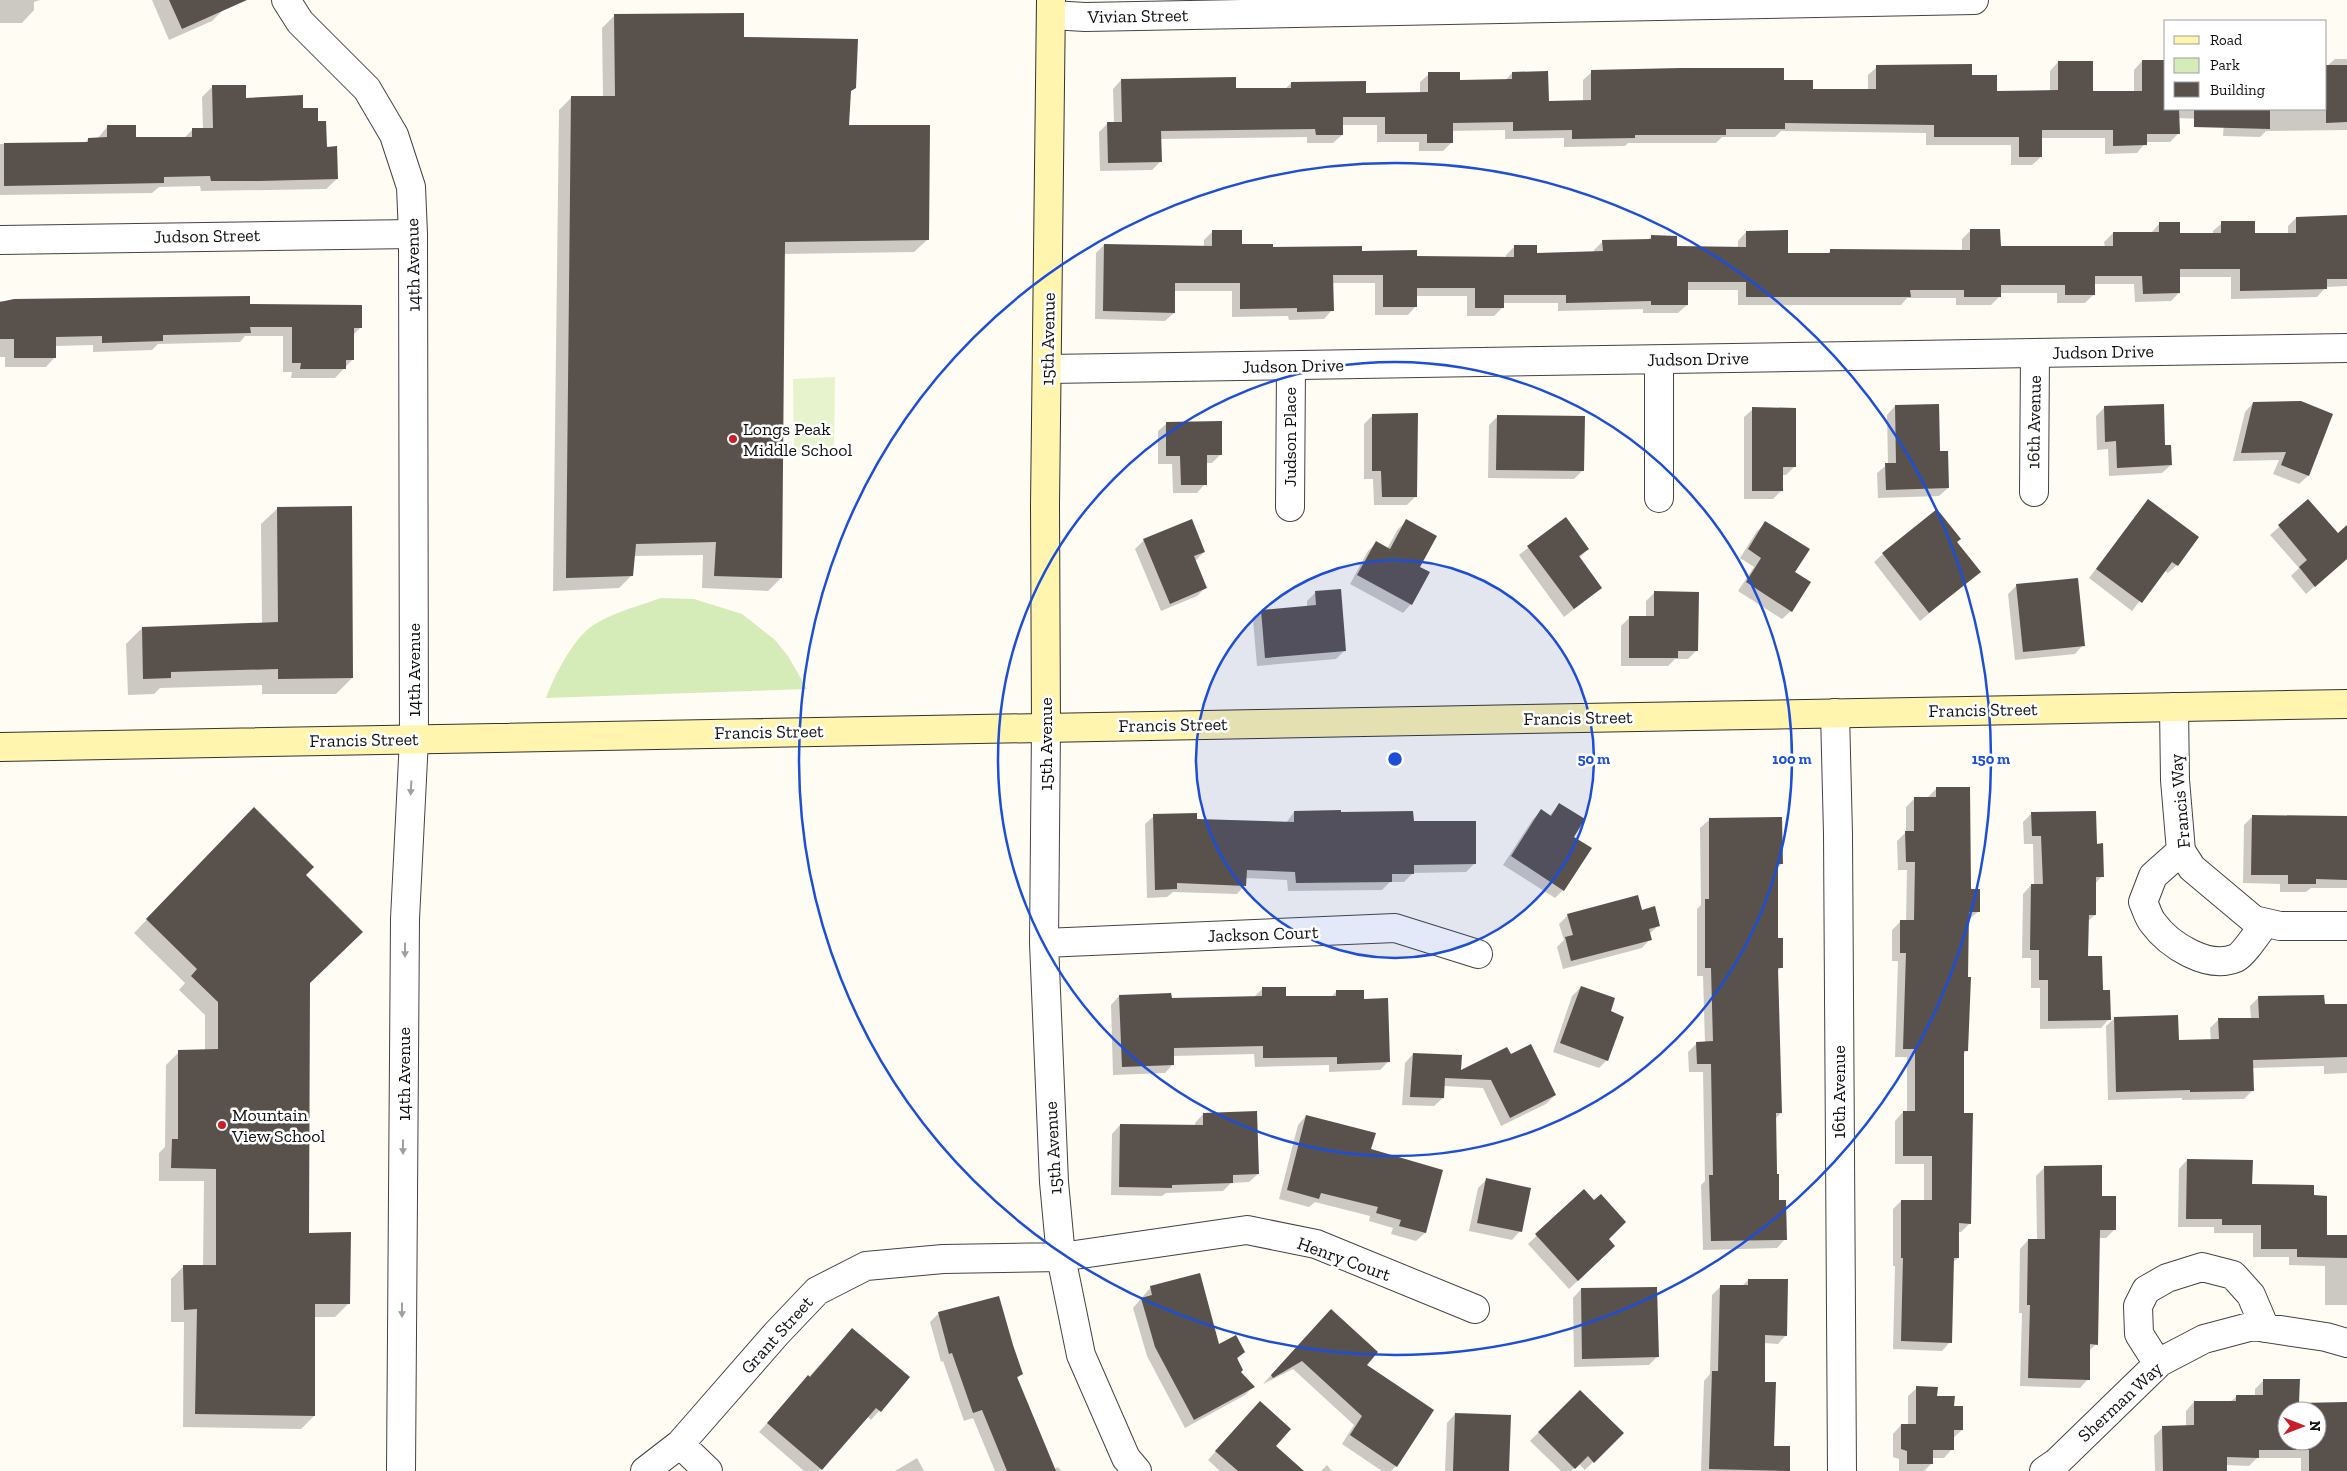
<svg xmlns="http://www.w3.org/2000/svg" width="2347" height="1471" font-family="'Zilla Slab',serif">
<style>
.green{fill:#d5ecb9}
.pitch{fill:#e6f3cc}
.shadow{fill:#0003;fill-rule:evenodd}
.building{fill:#59514c;fill-rule:evenodd}
.lines{fill:none;stroke-linecap:round;stroke-linejoin:round}
.street-casing{stroke:#434343;stroke-width:30}
.secondary-casing{stroke:#323232;stroke-width:30}
.street{stroke:#fff;stroke-width:28}
.secondary{stroke:#fff5ae;stroke-width:28}
.oneway{fill:#9f9f9f}
.ring{fill:none;stroke:#1d4ed8;stroke-width:2.5}
.poi-dot{fill:#c91f2a;stroke:#fff;stroke-width:2}
.labels{text-anchor:middle;stroke-width:5;stroke-linejoin:round;paint-order:stroke}
.street-label{font-size:18px;fill:#101010;stroke:#fff}
.poi-label{font-size:18px;fill:#101010;stroke:#fff;text-anchor:start}
.centre{fill:#1d4ed8;stroke:#fff;stroke-width:2.5}
.ring-label{font-size:15px;text-anchor:middle;font-weight:bold;fill:#1d4ed8;stroke:#fff;stroke-width:5;stroke-linejoin:round;paint-order:stroke}
</style>
<rect width="100%" height="100%" fill="#fffcf3"/>
<path class="green" d="M661,598L694,599L742,614L775,640L788,656L807,689L546,698C554,677 569,647 586,631C603,615 639,606 661,598Z"/>
<path class="pitch" d="M835,377L834,453H794L793,379Z"/>
<path class="shadow" d="M0,0H40L34,2V10L22,23H0Z
M152,0H220L224,9L212,21L169,40Z
M615,15L743,38L849,93L848,126L928,239L914,252L784,254L781,578L768,591L702,588L703,555L633,556L632,575L619,588L553,591L559,110L572,97H603L602,28Z
M2335,59H2347V130L2266,131L2260,137L2223,136L2224,120L2178,118V134L2170,142H2146L2137,153L2105,154V138H2041V157L2032,165H2011V145H1926V133L1781,131L1775,137H1722L1716,143H1628L1625,146L1564,147V138L1505,139V130L1451,131V143L1443,151H1419V142H1377V125H1342V135L1333,143H1307V137L1160,139L1161,161L1152,170L1100,171L1099,132L1108,123H1114L1113,89L1121,80L1235,89H1285L1291,83L1365,94H1420V82L1429,74L1459,82L1505,81L1512,73L1548,102L1583,101V80L1592,72L1783,81L1812,90L1868,91V75L1877,67L1971,76L1995,92H2050V71L2058,62L2092,92H2134V70L2142,61L2166,109H2326V67Z
M213,86L245,99L301,109L317,122L337,179L326,189L201,191L200,186L159,187L152,193L0,195V144H84L88,139H97L108,126L135,139L184,138L193,129H203L202,97Z
M2347,217V286L2326,287L2317,297L2231,299V277H2179V293L2171,301L2135,302L2134,284H2094V294L2085,303H2057V293H2000V296L1991,305H1956V298H1907L1901,305H1738V290H1687V305L1678,313H1643V309L1558,311V303H1503V307L1494,316H1467V296H1416V306L1408,315H1375V283H1332V310L1324,319L1289,320L1288,316L1232,317V291H1174V313L1165,321L1095,319L1096,253L1104,245L1204,247V240L1212,232L1241,246L1416,257L1506,258V255L1515,246L1535,254L1594,253V250L1603,241L1648,240L1652,236L1676,247L1738,248V241L1746,232L1787,254H1827L1831,250L1962,252V239L1971,230L1999,247H2105L2104,242L2113,233H2151L2160,223L2178,235L2213,234V231L2222,223L2253,234H2288V226L2296,218Z
M0,301L249,306L361,327L353,335V359L335,378H291L292,372H283V336H245L240,342L158,344L152,350L93,352V345L55,346V357L46,367H5V357H0Z
M2253,403L2332,414L2308,476L2299,484L2273,474L2279,460L2233,461L2245,412Z
M1895,406L1939,452L1948,488L1939,496L1878,498L1877,473L1888,464L1887,415Z
M2104,408L2164,446L2171,465L2162,473L2109,476L2108,449L2097,450L2096,416Z
M1753,409L1795,466L1786,475H1782V490L1773,499H1744V417Z
M1373,415L1415,497L1407,505H1374L1373,479H1364V424Z
M1497,417L1583,470L1574,479L1488,478L1489,425Z
M1167,423L1220,455L1212,463H1205V484L1197,493H1173L1172,464H1158V431Z
M2148,500L2177,565L2168,573L2164,570L2132,611L2089,578Z
M2308,501L2338,535L2347,531V558L2306,594L2291,576L2299,568L2270,535Z
M278,508L352,678L336,694H262V685L160,688L154,694L128,695L126,644L142,628L262,624L261,524Z
M1565,519L1588,549L1579,558L1601,588L1564,617L1519,555Z
M1407,521L1418,567L1411,604L1403,613L1350,584L1368,551L1376,543L1387,549L1398,529Z
M1766,523L1794,573L1791,611L1782,619L1738,591L1754,567L1740,558L1757,531Z
M1144,540L1204,552L1195,561L1206,587L1197,596L1161,611L1135,549Z
M1956,543L1979,572L1920,621L1874,562L1883,554Z
M2017,585L2083,645L2075,654L2015,660L2008,594Z
M1655,592L1697,650L1688,659H1675L1668,666H1621V626L1630,617L1646,618V601Z
M1315,593L1345,650L1336,659L1257,666L1253,620L1261,611L1307,607V601Z
M1937,788L1979,911L1968,920L1967,1050L1963,1054V1115L1970,1223L1961,1232H1958V1258L1953,1262L1950,1342L1942,1351L1893,1349L1895,1266H1893V1209L1901,1201H1924V1164H1895V1121L1903,1112H1907V1057H1895L1898,961H1892V930L1901,921H1906L1907,870H1898L1897,841L1906,832V807L1914,799L1928,797Z
M1560,804L1573,837L1563,890L1555,898L1503,865L1533,819L1541,811L1549,816Z
M1294,812L1412,823L1475,863L1466,872L1413,873L1404,882H1390L1382,890L1288,891L1287,880L1245,878V885L1237,894L1173,892L1167,897L1147,898L1145,824L1154,816L1196,820L1286,823Z
M2032,813L2095,845L2102,876L2095,884V915L2087,922V957L2102,991L2109,1019L2101,1028L2040,1029V988H2031V958H2022L2023,894L2031,885H2034L2033,844H2024L2023,822Z
M2252,817H2347V888H2311L2306,892H2280V884L2243,883L2244,825Z
M1709,820L1782,863L1777,869V939L1781,967L1777,972L1781,1113L1775,1119L1778,1201L1785,1239L1777,1248L1703,1250L1701,1185L1705,1181L1703,1072H1689L1688,1052L1697,1043H1705L1703,976H1697V909L1701,905L1700,828Z
M241,822L304,875L309,983L307,1234L348,1304L335,1317H314V1416L301,1429L183,1427L184,1322H171V1279L184,1266H203L204,1181H159V1153L165,1147L166,1065L179,1052L205,1051V1015L179,990L185,983L134,933Z
M1641,911L1659,925L1649,934L1650,939L1642,948L1563,969L1557,947L1564,940L1559,924L1568,915Z
M1581,987L1609,1012L1607,1060L1599,1068L1553,1052L1572,996Z
M1262,989L1285,998L1331,997L1336,992L1388,1062L1380,1070L1329,1072V1065L1255,1067L1254,1054L1173,1056V1064L1165,1073L1113,1075L1111,1005L1119,996L1170,1000L1253,998Z
M2259,997L2323,1005H2347V1073L2324,1074V1066L2252,1068V1091L2244,1099L2182,1100V1098L2108,1100L2106,1026L2115,1018L2178,1041H2211L2210,1028L2219,1019H2251L2250,1006Z
M1413,1054L1460,1072L1510,1056L1555,1095L1546,1104L1501,1126L1483,1088L1443,1086V1098L1434,1106L1402,1105L1405,1063Z
M1203,1114L1258,1174L1249,1182L1231,1183L1223,1191L1166,1193L1162,1196L1111,1195L1112,1134L1120,1125L1195,1126V1123Z
M1306,1116L1370,1150L1442,1171L1425,1233L1416,1241L1391,1234L1393,1228L1369,1221L1370,1216L1315,1202L1309,1207L1279,1199L1298,1125Z
M2187,1160L2251,1185L2312,1197L2325,1236H2347V1305H2325V1266L2289,1265V1257H2253V1233H2214V1227H2178L2179,1169Z
M2044,1168L2101,1197L2115,1229L2106,1238H2099L2096,1344L2089,1351L2088,1379L2080,1388L2020,1386L2022,1313H2019L2020,1249L2028,1240H2037L2036,1176Z
M1486,1180L1520,1231L1512,1240L1469,1231L1478,1188Z
M1584,1190L1594,1202L1607,1239L1614,1246L1569,1289L1528,1244Z
M1748,1280L1786,1335L1778,1344L1764,1343V1383L1773,1447H1789V1471H1701L1704,1381L1710,1374L1712,1295L1721,1286H1742Z
M1150,1288L1218,1346L1244,1352L1236,1360L1239,1372L1253,1387L1245,1395L1185,1428L1147,1356L1133,1308Z
M1581,1289L1657,1357L1649,1365L1574,1367L1573,1298Z
M939,1313L1022,1374L1016,1379L1054,1469L1058,1467L1061,1471H995L973,1418L964,1421L943,1361L941,1362L930,1322Z
M1322,1319L1365,1365L1396,1466L1391,1471H1382L1342,1444L1354,1425L1293,1369L1263,1384Z
M852,1329L908,1378L871,1420L867,1416L819,1471H804L759,1432Z
M2264,1380L2298,1404H2347V1471H2301V1458H2257L2249,1466L2226,1465V1471H2155L2154,1436L2163,1427H2186V1411L2194,1402H2230L2237,1396H2255V1389ZM2287,1411H2317V1441H2287Z
M1917,1388L1953,1407L1962,1430L1952,1439V1449L1944,1458H1931V1464L1924,1471H1899V1459L1893,1457V1434L1901,1425H1908V1396Z
M1580,1391L1622,1433L1585,1470L1579,1464L1571,1471H1561L1530,1441Z
M1251,1411L1275,1447L1302,1471H1220L1208,1460Z
M1455,1414L1508,1471H1445L1447,1423Z
M917,1458L924,1471H895Z
M1327,1465L1332,1471H1321Z"/>
<path class="building" d="M169,0H247L182,29Z
M744,13V37L858,39L856,88L851,91L849,125H930L929,240L785,242L782,578L714,576L716,542L636,544L633,576L566,578L571,96H615L614,14Z
M2142,60H2166V109H2179L2180,134H2147V145L2113,146V130H2042V157H2019V137H1934V125L1785,123V129H1726V135H1635V138L1572,139V130L1513,131V122L1453,123V143H1427V134H1385V117H1343V135H1316L1315,129L1161,131L1162,162L1108,163L1107,122H1122L1121,79L1236,77V88H1291V82L1366,81V93L1428,92V72H1460V80L1512,79V72L1548,71L1549,101L1591,100V70L1681,68H1784V80H1813V89H1876V65L1972,64V75H1997V91L2058,90V61H2093V91H2142Z
M2326,65H2347V122L2326,123Z
M212,85H246V98L303,95V108H318V121H326L327,147L337,146L338,179L259,181H211L210,176L164,177V183L4,186V143L88,142V138L107,137V125H136V137H192V128H213Z
M2194,109H2270V129L2194,127Z
M2347,215V279H2327V289L2240,291V269H2180V293L2143,294L2142,276H2095V295H2065V285H2001V297H1964V290H1910L1911,297H1746V282H1688V305H1651V301L1566,303V295H1504V308H1475V288H1417V307H1383V275H1333L1334,311L1297,312V308L1240,309V283H1175V313L1103,311L1104,244L1212,246V230H1242V244H1273V247L1362,246V251L1417,250V256L1514,257V245H1537V253L1603,251L1602,240L1651,239V235L1677,236V246L1746,247V231L1788,230V253H1830V249L1970,250V229H2000L2001,246H2113V232H2159V222H2180V233H2221V221H2255V233H2296V217Z
M250,296V304L362,305V328H354V360H346V369H300L301,363H292V327H250L251,333L163,335V341L102,343V336L56,337V358H14V339H0V302L14,299Z
M2301,401L2333,414L2309,476L2281,465L2286,452L2241,453L2253,402Z
M1939,404L1940,451H1948L1949,488L1886,490L1885,463H1896L1895,405Z
M2164,404L2165,445H2171L2172,465L2117,468L2116,441L2105,442L2104,406Z
M1752,407L1796,408V467H1783V491H1752Z
M1418,413L1417,497H1382L1381,471H1372V414Z
M1497,415L1585,416L1584,471L1496,470Z
M1222,421V455H1207V485H1181L1180,456H1166V422Z
M2148,499L2199,537L2178,566L2172,562L2142,603L2096,569Z
M2308,499L2338,533L2347,525V559L2315,587L2299,567L2307,560L2278,525Z
M352,506L353,678L278,679V669L171,672V678L143,679L142,627L278,622L277,507Z
M1937,509L1961,539L1957,542L1981,572L1929,613L1882,553Z
M1566,517L1589,549L1579,556L1602,588L1574,609L1527,546Z
M1192,519L1205,552L1194,556L1207,588L1170,604L1143,539Z
M1406,519L1437,536L1420,567L1430,572L1412,605L1357,575L1376,541L1390,549Z
M1765,521L1810,549L1795,572L1811,582L1792,612L1746,582L1761,558L1748,549Z
M2078,578L2085,646L2023,652L2016,584Z
M1341,589L1346,651L1265,658L1261,610L1316,605L1315,591Z
M1654,591L1699,592L1698,651H1678V658H1629V616H1654Z
M1936,787H1970L1971,889H1980V912H1969L1968,977H1971L1968,1051H1964V1113H1973L1971,1224L1959,1223V1258H1954L1952,1343L1901,1341L1903,1258H1901V1200H1932V1156H1903V1111H1915V1049H1903L1906,953H1900V920H1914L1915,862H1906L1905,831H1914V797H1936Z
M1559,803L1585,819L1574,837L1592,848L1564,891L1511,856L1541,809L1551,816Z
M254,807L314,867L306,875L363,932L310,983L309,1233L351,1232L350,1304H315V1416L195,1414L197,1309L184,1310L183,1265H216V1169L171,1168L172,1139H178V1050L218,1049V1002L191,976L197,969L146,919Z
M1341,810V812L1413,811L1414,821H1476V864L1414,865V874H1392V882L1296,883L1295,872L1247,870L1246,886L1177,883V889L1155,890L1153,814L1197,813V819L1294,822V811Z
M2096,811L2097,844L2103,843L2104,877H2096V915H2089L2088,956H2102L2103,990H2110L2111,1020L2048,1021V980H2039V950H2030L2031,884H2043L2041,836H2032L2031,812Z
M2252,815L2347,816V880L2316,879V884H2288V875H2251Z
M1782,817L1783,864H1778V938H1783V968H1778L1782,1113H1776L1777,1174H1779V1200H1786L1787,1240L1711,1241L1709,1175H1713L1711,1064H1697L1696,1042L1713,1041L1711,968H1705V899H1709V818Z
M1638,895L1642,910L1655,906L1660,926L1649,929L1652,940L1571,961L1565,937L1573,935L1567,914Z
M1581,986L1615,998L1611,1011L1624,1017L1608,1061L1560,1043Z
M1262,987H1286V996H1336V990H1364V999L1388,998L1390,1062L1337,1064V1057L1263,1058V1046L1174,1048V1065L1122,1067L1119,995L1171,993L1172,998L1262,996Z
M2324,995L2325,1004H2347V1057L2253,1060L2254,1091L2190,1092V1090L2116,1092L2114,1017L2178,1015L2179,1040L2219,1039L2218,1018H2259L2258,996Z
M1531,1044L1556,1095L1510,1118L1491,1080L1445,1078L1444,1098L1410,1097L1413,1053L1462,1055L1461,1070L1507,1047L1511,1054Z
M1257,1111L1259,1174L1233,1175V1183L1172,1185V1188L1119,1187L1120,1124L1203,1125V1113Z
M1306,1115L1376,1133L1371,1149L1443,1170L1426,1233L1399,1226L1401,1220L1376,1213L1378,1207L1321,1193L1319,1199L1287,1190Z
M2187,1159L2253,1160L2252,1184L2314,1185V1195L2327,1196V1235H2347V1258L2297,1257V1249H2261V1225H2222V1219H2186Z
M2102,1165V1196H2116V1230H2100L2098,1345L2090,1344V1380L2028,1378L2030,1305H2027L2028,1239H2045L2044,1166Z
M1486,1178L1531,1188L1522,1232L1477,1223Z
M1584,1189L1594,1200L1601,1194L1626,1222L1609,1239L1615,1246L1578,1281L1535,1234Z
M1200,1273L1219,1344L1236,1335L1245,1352L1237,1358L1243,1370L1241,1372L1255,1387L1194,1420L1155,1347L1141,1298L1152,1295L1150,1286Z
M1748,1279H1788L1787,1336L1765,1335V1382H1776L1774,1446H1790V1471L1709,1469L1712,1371H1718L1720,1285H1748Z
M1657,1287L1659,1357L1582,1359L1581,1288Z
M999,1296L1013,1345L1023,1374L1017,1377L1056,1471H1007L982,1410L973,1413L952,1353L949,1354L938,1312Z
M1331,1309L1378,1352L1367,1365L1434,1410L1397,1467L1350,1435L1362,1416L1302,1361L1273,1378L1271,1375Z
M852,1328L910,1377L881,1412L876,1408L822,1470L767,1423L808,1375L810,1377Z
M2263,1379H2300L2299,1403L2347,1402V1471H2309V1450H2259V1458L2227,1457V1471H2163L2162,1426L2194,1425V1401H2236V1395H2263ZM2287,1411H2317V1441H2287Z
M1916,1386L1938,1387L1937,1396H1955L1954,1406H1963V1430H1954V1450H1933V1464H1907V1451L1901,1449V1424H1916Z
M1580,1390L1624,1433L1594,1463L1588,1456L1575,1469L1538,1432Z
M1260,1401L1291,1429L1276,1446L1304,1471H1238L1215,1451Z
M1455,1413L1511,1415L1509,1471H1453Z"/>
<g class="lines">
<defs>
<path id="street" d="M286,0L300,22L367,89L394,135L411,187L413,234L414,739L405,919L401,1471
M1051,15L1085,17L1974,0
M0,240L413,234
M1659,360V498
M1048,369L2347,348
M2034,492L2035,353
M1290,507L1291,366
M2174,707L2175,780L2181,851L2192,868L2254,920L2280,926H2347
M1835,713L1838,834L1842,1471
M1046,727L1044,943L1054,1182L1061,1257L1081,1355L1126,1458L1137,1471
M2181,851L2153,876L2143,902C2146,908 2148,917 2153,923C2169,945 2208,970 2236,958C2244,954 2259,931 2265,923
M1044,943L1395,928L1478,954
M2158,1364L2139,1334L2138,1306L2146,1290L2167,1278L2202,1267L2233,1275L2251,1295L2265,1328
M680,1444L708,1471
M645,1471L680,1444L777,1333L817,1291L866,1266L943,1259L1061,1257L1247,1230L1316,1244L1475,1309
M2044,1471L2057,1462L2160,1362L2204,1339L2253,1326L2326,1337L2347,1343"/>
<path id="secondary" d="M1046,727L1045,505L1051,0
M0,747L2347,704"/>
</defs>
<use href="#street" class="street-casing"/>
<use href="#secondary" class="secondary-casing"/>
<use href="#street" class="street"/>
<use href="#secondary" class="secondary"/>
</g>
<defs><path id="oneway-solid" d="M-6-.8H1V-3.2L6.5 0L1 3.2V.8H-6Z" transform="scale(1.25)"/></defs>
<g class="oneway">
<use href="#oneway-solid" transform="translate(411 788) rotate(93)"/>
<use href="#oneway-solid" transform="translate(405 950) rotate(90)"/>
<use href="#oneway-solid" transform="translate(403 1147) rotate(90)"/>
<use href="#oneway-solid" transform="translate(402 1310) rotate(90)"/>
</g>
<circle cx="1395" cy="759" r="199" fill="#1d4ed8" fill-opacity=".12"/>
<g class="ring">
<circle cx="1395" cy="759" r="199"/>
<circle cx="1395" cy="759" r="397"/>
<circle cx="1395" cy="759" r="596"/>
</g>
<g class="poi-dot">
<circle cx="733" cy="439" r="5"/>
<circle cx="222" cy="1125" r="5"/>
</g>
<g class="labels">
<g class="street-label">
<text transform="translate(1138 16) rotate(-1)" y="6">Vivian Street</text>
<text transform="translate(207 236) rotate(-1)" y="6">Judson Street</text>
<text transform="translate(413 265) rotate(-91)" y="6">14th Avenue</text>
<text transform="translate(1048 339) rotate(-89)" y="6">15th Avenue</text>
<text transform="translate(2103 352) rotate(-1)" y="6">Judson Drive</text>
<text transform="translate(1698 359) rotate(-1)" y="6">Judson Drive</text>
<text transform="translate(1293 366) rotate(-1)" y="6">Judson Drive</text>
<text transform="translate(2034 422) rotate(-89)" y="6">16th Avenue</text>
<text transform="translate(1290 437) rotate(-90)" y="6">Judson Place</text>
<text transform="translate(414 670) rotate(-90)" y="6">14th Avenue</text>
<text transform="translate(1983 710) rotate(-1)" y="6">Francis Street</text>
<text transform="translate(1578 718) rotate(-1)" y="6">Francis Street</text>
<text transform="translate(1173 725) rotate(-1)" y="6">Francis Street</text>
<text transform="translate(769 732) rotate(-1)" y="6">Francis Street</text>
<text transform="translate(364 740) rotate(-1)" y="6">Francis Street</text>
<text transform="translate(1046 744) rotate(-90)" y="6">15th Avenue</text>
<text transform="translate(2180 801) rotate(-95)" y="6">Francis Way</text>
<text transform="translate(1263 934) rotate(-2)" y="6">Jackson Court</text>
<text transform="translate(404 1074) rotate(-90)" y="6">14th Avenue</text>
<text transform="translate(1839 1092) rotate(-90)" y="6">16th Avenue</text>
<text transform="translate(1053 1148) rotate(-93)" y="6">15th Avenue</text>
<text transform="translate(1344 1259) rotate(20)" y="6">Henry Court</text>
<text transform="translate(777 1335) rotate(-48)" y="6">Grant Street</text>
<text transform="translate(2120 1402) rotate(-43)" y="6">Sherman Way</text>
</g>
<g class="poi-label">
<text x="743" y="435">Longs Peak<tspan x="743" dy="21">Middle School</tspan></text>
<text x="232" y="1121">Mountain<tspan x="232" dy="21">View School</tspan></text>
</g>
</g>
<circle cx="1395" cy="759" r="8" class="centre"/>
<g class="ring-label">
<text x="1594" y="764">50 m</text>
<text x="1792" y="764">100 m</text>
<text x="1991" y="764">150 m</text>
</g>
<rect x="2164" y="20" width="162" height="90" fill="#ffffff" stroke="#9f9f9f"/>
<rect x="2174" y="36" width="25" height="8" fill="#fff5ae" stroke="#9f9f9f"/>
<text x="2210" y="45" font-size="15" fill="#101010">Road</text>
<rect x="2174" y="58" width="25" height="15" fill="#d5ecb9" stroke="#9f9f9f"/>
<text x="2210" y="70" font-size="15" fill="#101010">Park</text>
<rect x="2174" y="82" width="25" height="15" fill="#59514c" stroke="#9f9f9f"/>
<text x="2210" y="95" font-size="15" fill="#101010">Building</text>
<g transform="translate(2302 1426) rotate(90)"><circle r="24" fill="#ffffff" stroke="#9f9f9f"/>
<path d="M0-4L9 19L0 12L-9 19Z" fill="#c91f2a"/>
<text y="-8" font-size="14" font-weight="bold" text-anchor="middle" fill="#101010">N</text>
</g>
</svg>
